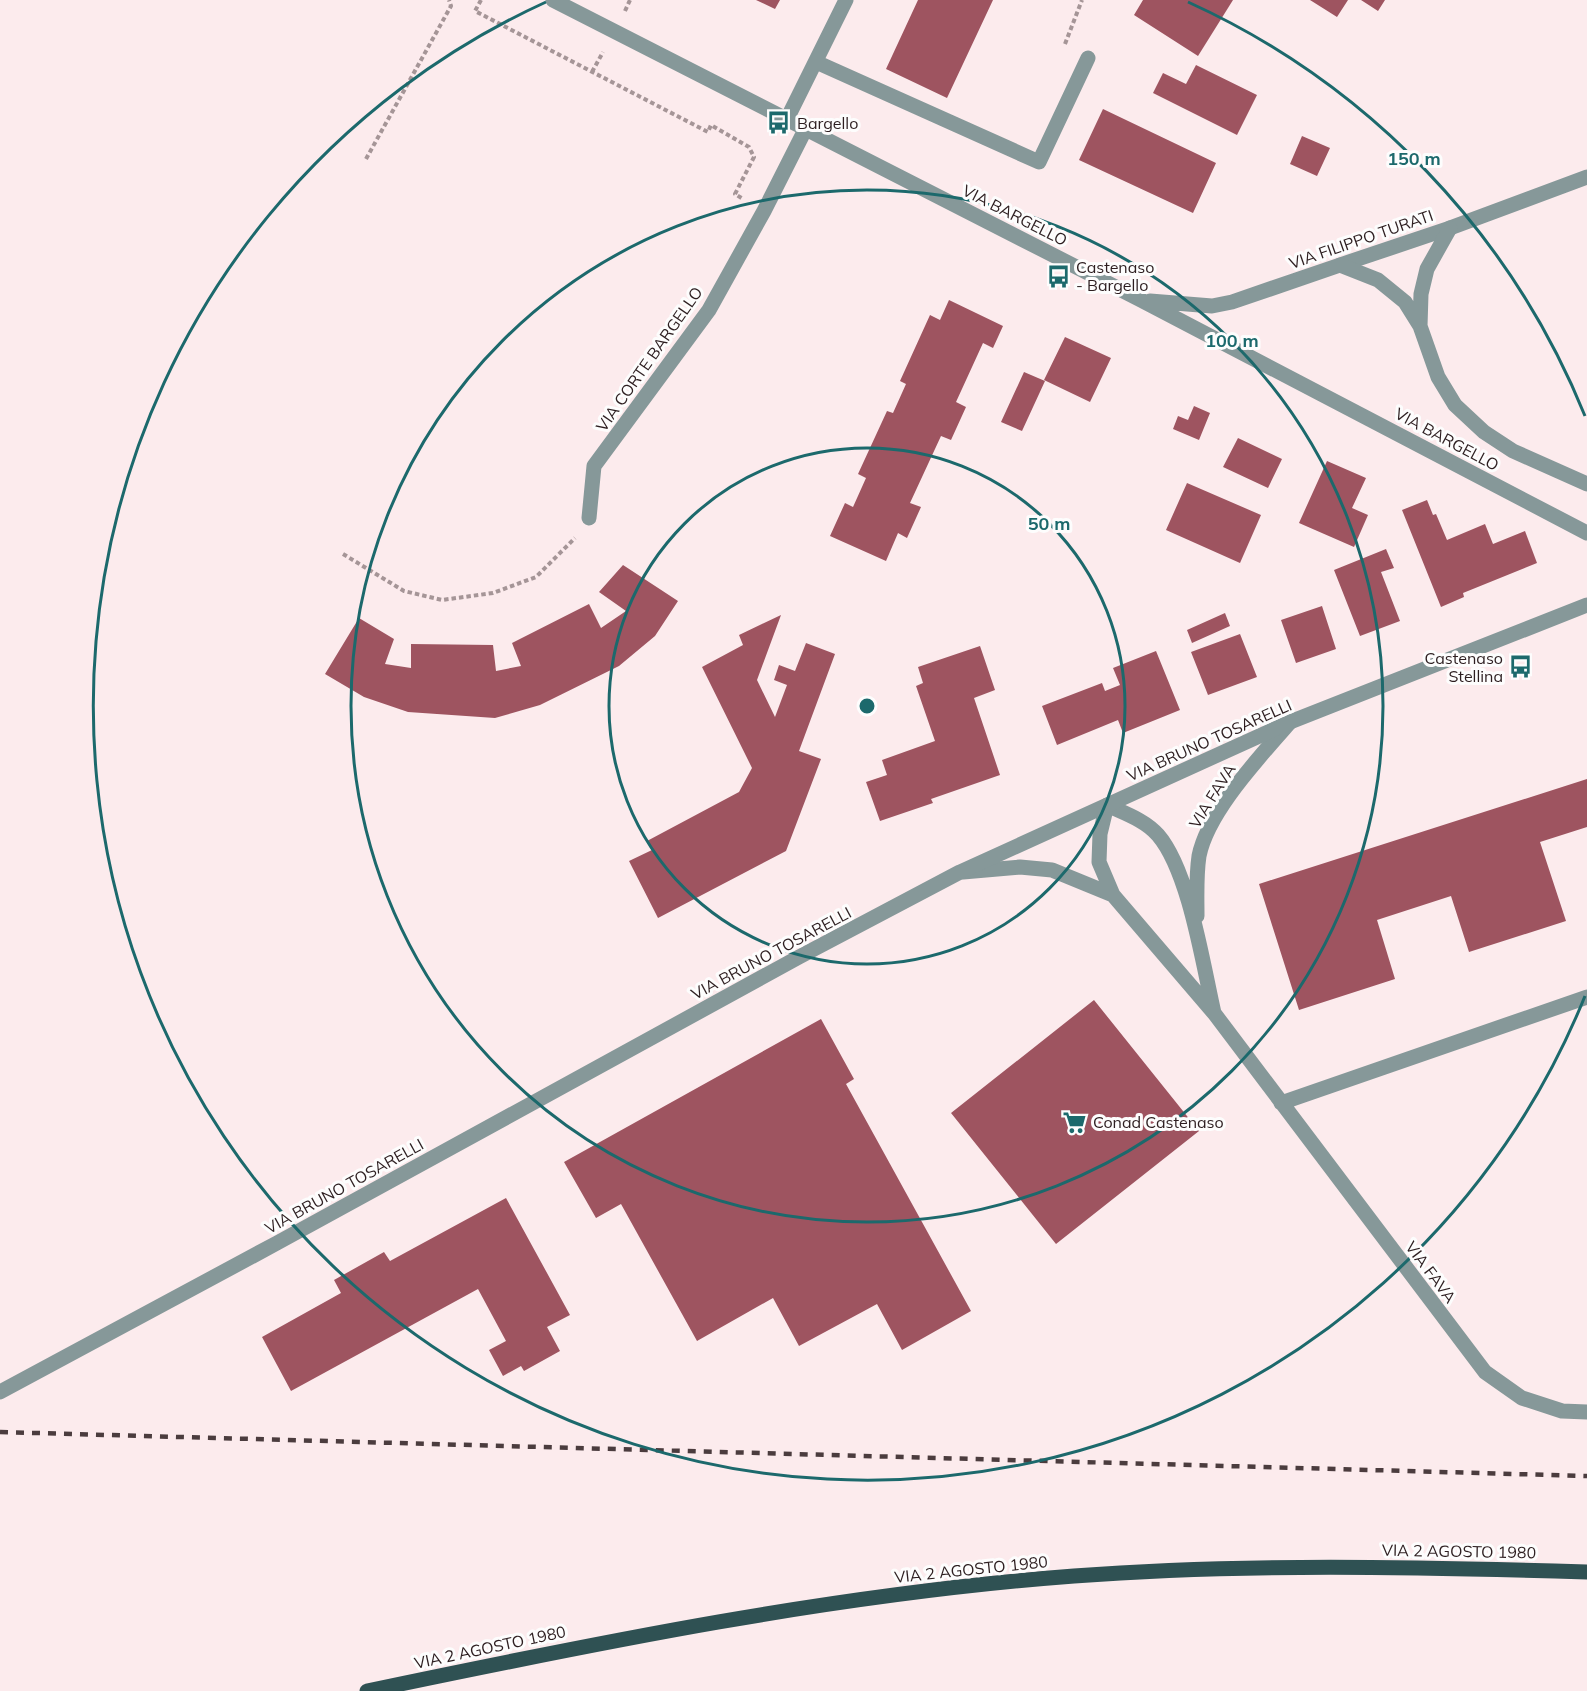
<svg xmlns="http://www.w3.org/2000/svg" width="1587" height="1691" font-family="Mulish,sans-serif">
<style>
.building{fill:#9e5460}
.lines{fill:none;stroke-linecap:round;stroke-linejoin:round}
.path{stroke:#a59597;stroke-width:4;stroke-dasharray:4.5 3;stroke-linecap:butt}
.minor{stroke:#869899;stroke-width:15}
.tertiary{stroke:#869899;stroke-width:15}
.primary{stroke:#2f5153;stroke-width:15}
.rail{stroke:#4b3c3e;stroke-width:4.5;stroke-dasharray:8 8;stroke-linecap:butt}
.ring{fill:none;stroke:#1c696c;stroke-width:3}
.labels{text-anchor:middle;stroke-width:6;stroke-linejoin:round;paint-order:stroke}
.poi-label{font-size:16px;fill:#2d1e20;stroke:#fdfdfd;text-anchor:start}
.street-label{font-size:16px;fill:#2d1e20;stroke:#fdfdfd}
.centre{fill:#1c696c;stroke:#fdfdfd;stroke-width:3}
.ring-label{font-size:18px;text-anchor:middle;font-weight:bold;fill:#1c696c;stroke:#fdfdfd;stroke-width:6;stroke-linejoin:round;paint-order:stroke}
</style>
<rect width="100%" height="100%" fill="#fcebed"/>
<path class="building" d="M756,0H780L775,9Z
M918,0H993L947,98L886,69Z
M1143,0H1233L1198,56L1134,15Z
M1310,0H1348L1337,17Z
M1361,0H1385L1378,11Z
M1196,65L1257,95L1237,135L1153,93L1163,73L1186,84Z
M1103,109L1216,163L1193,213L1079,160Z
M1302,136L1330,148L1317,176L1290,164Z
M949,300L1003,326L993,348L983,343L956,402L966,407L951,440L941,436L910,503L921,507L907,538L898,533L886,561L830,536L845,503L853,507L866,478L858,474L887,411L893,413L906,384L900,381L930,315L940,320Z
M1065,337L1111,358L1090,402L1044,380Z
M1024,372L1045,381L1022,431L1001,422Z
M1194,406L1210,413L1199,440L1173,429L1178,416L1188,420Z
M1238,438L1282,459L1268,488L1223,467Z
M1327,461L1366,478L1352,508L1368,515L1354,547L1299,523Z
M1187,483L1261,515L1240,563L1166,530Z
M1427,500L1433,515L1436,514L1447,540L1485,524L1493,544L1525,531L1537,563L1463,593L1464,597L1441,607L1402,510Z
M1386,549L1394,568L1381,572L1400,621L1360,636L1334,570Z
M623,565L678,601L655,636L619,666L540,705L495,718L408,712L364,697L325,674L359,618L394,639L385,664L411,668V644L493,645L496,671L521,666L512,643L589,604L601,628L626,611L599,592Z
M1322,606L1336,649L1296,663L1281,620Z
M1225,613L1230,626L1192,643L1187,630Z
M781,615L757,680L775,717L787,685L774,680L779,665L795,671L806,643L835,654L799,751L821,759L786,851L658,918L629,861L652,850L647,841L739,792L752,768L702,667L743,645L739,635Z
M1240,634L1257,677L1208,695L1191,652Z
M980,646L995,690L974,698L1000,775L931,799L933,803L880,821L866,782L887,775L882,760L935,741L916,686L923,683L918,667Z
M1156,651L1180,710L1123,733L1118,720L1057,745L1042,706L1102,683L1105,691L1120,685L1113,668Z
M1587,779V827L1540,842L1566,921L1469,952L1451,896L1377,920L1395,979L1299,1010L1259,884Z
M1094,1000L1199,1131L1056,1244L951,1113Z
M821,1019L854,1079L846,1084L971,1311L902,1350L877,1304L799,1346L773,1298L697,1341L621,1204L596,1218L564,1162Z
M506,1198L570,1315L547,1327L560,1351L524,1371L521,1366L503,1376L489,1350L506,1341L478,1289L291,1391L262,1337L341,1293L334,1280L384,1252L390,1261Z"/>
<g class="lines">
<path class="path" d="M481,0L475,11L708,132L711,125L749,147L754,157L735,194L743,199
M625,11L630,0
M1065,44L1082,0
M592,72L603,52
M366,159L451,6L449,0
M343,554L404,591L442,600L493,593L536,577L575,538"/>
<path class="minor" d="M816,62L1039,162L1088,58
M787,119L846,0
M1340,265L1450,228L1587,177
M589,518L594,466L709,310L764,211L806,128
M963,872L1020,867L1052,870L1113,895
M1197,916C1197,896 1196,876 1199,856C1208,811 1260,757 1290,722
M1214,1013C1203,965 1189,871 1158,835C1145,820 1124,813 1107,805L1100,834L1099,862L1113,895L1214,1013L1485,1372L1522,1398L1562,1411L1587,1412
M1281,1103L1587,997"/>
<path class="tertiary" d="M553,0L1141,300L1587,533
M1150,301L1212,306L1232,302L1340,265L1378,280L1405,302L1420,326L1438,377L1455,405L1484,432L1513,451L1587,484
M1420,326L1421,294L1427,269L1450,228
M0,1392L277,1243L799,957L960,872L1290,722L1587,605"/>
<path class="primary" d="M367,1691C601,1642 836,1594 1074,1576C1245,1563 1416,1567 1587,1572"/>
<path class="rail" d="M0,1432L1587,1476"/>
</g>
<g class="ring">
<circle cx="867" cy="706" r="258"/>
<circle cx="867" cy="706" r="516"/>
<path d="M1585 996A774 774 0 1 1 546 2M1188 2A774 774 0 0 1 1585 416"/>
</g>
<defs>
<symbol id="bus-bare" viewBox="-9 -9 18 18"><path d="M-5-6H5V4H4V6H2V4H-2V6H-4V4H-5ZM-3.5-4V0h7V-4ZM-3.5 1.2v1.5H-2V1.2ZM2 1.2v1.5H3.5V1.2Z" fill="#1c696c" stroke="#fdfdfd" stroke-width="2.5" paint-order="stroke"/></symbol>
<symbol id="supermarket-bare" viewBox="-9 -9 18 18"><path d="M-6-5.5h2.5l.6 2H6L4.5 2H-2.5L-4.4-4H-6ZM-1.5 3.2a1.3 1.3 0 1 0 .1 0ZM3 3.2a1.3 1.3 0 1 0 .1 0Z" fill="#1c696c" stroke="#fdfdfd" stroke-width="2.5" paint-order="stroke"/></symbol>
</defs>
<g fill-rule="evenodd">
<use href="#bus-bare" x="762" y="106" width="33" height="33"/>
<use href="#bus-bare" x="1042" y="260" width="33" height="33"/>
<use href="#bus-bare" x="1504" y="650" width="33" height="33"/>
<use href="#supermarket-bare" x="1058" y="1106" width="33" height="33"/>
</g>
<g class="labels">
<g class="poi-label">
<text x="797" y="129">Bargello</text>
<text x="1076" y="273">Castenaso<tspan x="1076" dy="18">- Bargello</tspan></text>
<text x="1503" y="664" text-anchor="end">Castenaso<tspan x="1503" dy="18">Stellina</tspan></text>
<text x="1093" y="1128">Conad Castenaso</text>
</g>
<g class="street-label">
<text transform="translate(1015 215) rotate(27)" y="6">VIA BARGELLO</text>
<text transform="translate(1361 239) rotate(-19)" y="6">VIA FILIPPO TURATI</text>
<text transform="translate(649 359) rotate(-55)" y="6">VIA CORTE BARGELLO</text>
<text transform="translate(1447 439) rotate(28)" y="6">VIA BARGELLO</text>
<text transform="translate(1209 740) rotate(-24)" y="6">VIA BRUNO TOSARELLI</text>
<text transform="translate(1212 796) rotate(-58)" y="6">VIA FAVA</text>
<text transform="translate(771 953) rotate(-28)" y="6">VIA BRUNO TOSARELLI</text>
<text transform="translate(344 1186) rotate(-29)" y="6">VIA BRUNO TOSARELLI</text>
<text transform="translate(1431 1272) rotate(53)" y="6">VIA FAVA</text>
<text transform="translate(1459 1551) rotate(1)" y="6">VIA 2 AGOSTO 1980</text>
<text transform="translate(971 1569) rotate(-6)" y="6">VIA 2 AGOSTO 1980</text>
<text transform="translate(490 1647) rotate(-12)" y="6">VIA 2 AGOSTO 1980</text>
</g>
</g>
<circle cx="867" cy="706" r="9" class="centre"/>
<g class="ring-label">
<text x="1414" y="165">150 m</text>
<text x="1232" y="347">100 m</text>
<text x="1049" y="530">50 m</text>
</g>
</svg>
